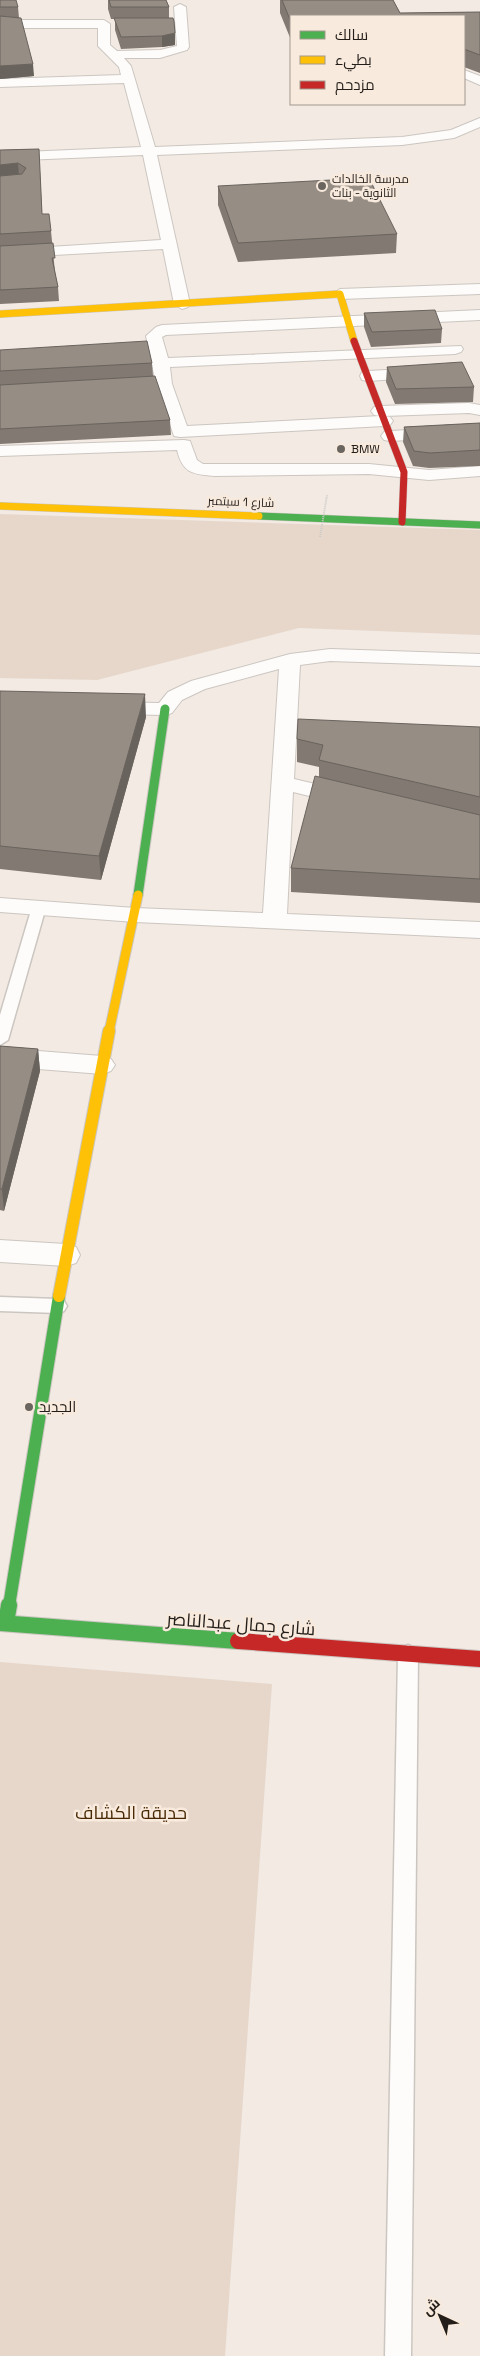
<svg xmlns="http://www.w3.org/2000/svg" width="480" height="2356" font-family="'Space Grotesk',Cairo,sans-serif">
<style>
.green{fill:#e6d7ca}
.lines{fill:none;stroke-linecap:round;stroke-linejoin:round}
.lane-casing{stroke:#ccc6c0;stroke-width:3}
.street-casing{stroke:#ccc6c0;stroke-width:2}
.fast-far3-casing{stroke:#ccc6c0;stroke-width:8}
.fast-far2-casing{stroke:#ccc6c0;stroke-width:11}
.fast-far1-casing{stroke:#ccc6c0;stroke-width:14}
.fast-casing{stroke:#ccc6c0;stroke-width:18}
.slow-far2-casing{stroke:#ccc6c0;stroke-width:8}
.slow-far1-casing{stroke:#ccc6c0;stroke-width:11}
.slow-casing{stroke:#ccc6c0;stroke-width:14}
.jam-far1-casing{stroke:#ccc6c0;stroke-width:8}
.jam-casing{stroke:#ccc6c0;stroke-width:18}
.lane{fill:#fdfcfb;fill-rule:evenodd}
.street{fill:#fdfcfb;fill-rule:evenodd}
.fast-far3{stroke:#4caf50;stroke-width:7}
.fast-far2{stroke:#4caf50;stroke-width:9}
.fast-far1{stroke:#4caf50;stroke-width:12}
.fast{stroke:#4caf50;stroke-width:16}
.slow-far2{stroke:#ffc107;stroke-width:7}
.slow-far1{stroke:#ffc107;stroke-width:9}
.slow{stroke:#ffc107;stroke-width:12}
.jam-far1{stroke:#c62828;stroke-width:7}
.jam{stroke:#c62828;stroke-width:16}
.path-bridge{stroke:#cdcbc9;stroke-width:2;stroke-dasharray:1 1;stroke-linecap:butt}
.wall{fill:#817972}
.shaded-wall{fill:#69635d}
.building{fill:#968d85;stroke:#69635d}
.poi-dot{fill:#6b6560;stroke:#f8eadd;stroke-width:2}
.labels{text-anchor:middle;stroke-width:5;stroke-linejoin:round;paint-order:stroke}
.far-poi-label{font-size:12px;fill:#231e1a;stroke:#f8eadd;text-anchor:start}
.far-street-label{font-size:12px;fill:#231e1a;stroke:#f8eadd}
.poi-label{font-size:15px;fill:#231e1a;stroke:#f8eadd;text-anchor:start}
.near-street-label{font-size:18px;fill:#231e1a;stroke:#f8eadd}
.near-park-label{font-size:18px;fill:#482904;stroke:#f8eadd}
</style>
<rect width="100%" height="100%" fill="#f2eae3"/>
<path class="green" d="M0,514L480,530V635L299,628L97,680L0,678Z
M0,1662L272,1684L225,2356H0Z"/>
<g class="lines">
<defs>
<path id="lane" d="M39,903L46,907L8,1040L0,1045V1015L32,907Z
M0,1297L58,1299L64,1301L67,1306L64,1311L58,1313L0,1311Z
M408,1645L415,1648L418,1654L411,2356H385L398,1654L401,1648Z"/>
<path id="street" d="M180,4L186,7L189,47L187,50L160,58H124L131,66L155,147L402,137L451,130L480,118V127L454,138L402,145L157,155L190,304L188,307L182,309L174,304L163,249L0,258V250L161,240L143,155L0,161V153L141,147L124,83L0,87V79L121,75L119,67L98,46V28H0V20H104L110,24V45L117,51L160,50L177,46L174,7Z
M464,70L480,76V85L464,78Z
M480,284V294L340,299L332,294L340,289Z
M480,310V320L166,335L162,337L168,358L461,346L463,349L461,352L455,354L170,367L172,384L187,426L380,416L374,415L371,411L374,407L380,406L469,403L480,405V415L469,413L384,416L390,417L393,421L390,425L384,426L180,437L174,436L156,384L146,336L156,327L162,325Z
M422,368L428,369L430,373L428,377L368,381L362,380L360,376L362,372L368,371Z
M480,426V436L390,441L384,440L381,436L384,432L390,431Z
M184,440L190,441L197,460L203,464H369L429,470L480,466V476L429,480L369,474L215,476C193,474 183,474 177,450L0,456V446Z
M330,649L480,654V666L330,661L300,665L294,779L354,793L357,798L354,803L346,805L293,792L287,914L480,922V938L135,922L0,912V898L135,908L263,913L279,669L205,689L182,700L172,713L165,715L109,714L102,712L98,708L102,704L109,702L159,703L168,692L191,681L290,654Z
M0,1048L102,1056L111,1059L115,1065L111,1071L102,1074L0,1066Z
M0,1240L66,1244L76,1247L80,1255L76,1263L66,1266L0,1262Z"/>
<path id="fast-far3" d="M259,516L480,525"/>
<path id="fast-far2" d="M138,895L165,709"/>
<path id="fast-far1" d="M9,1606L59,1296"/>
<path id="fast" d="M0,1623L238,1641
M6,1623L9,1605"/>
<path id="slow-far2" d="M0,314L340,294L354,341
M0,506L259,516"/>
<path id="slow-far1" d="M109,1032L138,895"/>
<path id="slow" d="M59,1296L109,1031"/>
<path id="jam-far1" d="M354,341L404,472L402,522"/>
<path id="jam" d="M238,1641L480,1659"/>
</defs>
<use href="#lane" class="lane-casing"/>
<use href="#street" class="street-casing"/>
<use href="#fast-far3" class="fast-far3-casing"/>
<use href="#fast-far2" class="fast-far2-casing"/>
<use href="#fast-far1" class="fast-far1-casing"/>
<use href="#fast" class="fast-casing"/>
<use href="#slow-far2" class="slow-far2-casing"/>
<use href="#slow-far1" class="slow-far1-casing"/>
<use href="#slow" class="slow-casing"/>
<use href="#jam-far1" class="jam-far1-casing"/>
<use href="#jam" class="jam-casing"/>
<use href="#lane" class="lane"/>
<use href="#street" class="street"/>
<use href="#fast-far3" class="fast-far3"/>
<use href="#fast-far2" class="fast-far2"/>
<use href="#fast-far1" class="fast-far1"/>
<use href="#fast" class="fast"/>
<use href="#slow-far2" class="slow-far2"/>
<use href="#slow-far1" class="slow-far1"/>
<use href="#slow" class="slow"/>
<use href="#jam-far1" class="jam-far1"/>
<use href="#jam" class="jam"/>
<path class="path-bridge" d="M320,537L327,495"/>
</g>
<path class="wall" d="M0,0L18,7L19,18L34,76L0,79Z
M108,0H166L169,7V18L175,45L162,47L121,49L115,30V19H111L108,9Z
M280,0H393L400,13L480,12V73L464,67V16H291V40L280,13Z
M39,149L42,214L51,231L55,272L58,287L59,301L0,304V150Z
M218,186L397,234L396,253L238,262L218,205Z
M364,313L442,329L441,343L371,347L364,327Z
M0,350L152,363L153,376L170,420L171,435L0,444Z
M387,367L474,387L473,402L395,404L386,382Z
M480,423V466L429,468L413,466L403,442L404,427Z
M0,691L146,717L101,880L0,869Z
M480,727V903L291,892V868L319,777V767L297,762V739Z
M0,1046L38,1049L40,1071L4,1211L0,1210Z"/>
<path class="shaded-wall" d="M175,33V45L162,47V36Z
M33,64L34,76L0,79V66Z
M18,163L19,176L0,179V165Z
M145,694L146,717L101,880L99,856Z
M38,1049L40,1071L4,1211L2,1189Z"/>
<path class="building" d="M0,0H16L18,7H0Z
M109,0H166L169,7H111Z
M282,0H393L400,13L480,12V55L464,49V16H291V22Z
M0,16L21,18L33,64L0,66Z
M114,18H173L174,21L175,33L162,36L121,37Z
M39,149L42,214H49L51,231L0,234V176L22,174L26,168L18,163L0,165V150Z
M369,178L397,234L238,243L218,186Z
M53,243L55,258H52L58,287L0,290V246Z
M435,310L442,329L372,332L364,313Z
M147,341L152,363L0,371V350Z
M462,362L474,387L396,389L387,367Z
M155,376L170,420L0,429V385Z
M480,423V450L430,453L414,451L404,427Z
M0,691L145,694L99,856L0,846Z
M298,719L480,727V797L319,760L323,745L297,739Z
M315,776L480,815V879L291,868Z
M0,1046L38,1049L2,1189H0Z"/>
<g class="poi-dot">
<circle cx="322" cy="186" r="5"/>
<circle cx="341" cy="449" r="5"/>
<circle cx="29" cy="1407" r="5"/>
</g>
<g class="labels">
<g class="far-poi-label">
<text x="332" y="183">مدرسة الخالدات<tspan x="332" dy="14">الثانوية - بنات</tspan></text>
<text x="351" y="453">BMW</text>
</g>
<g class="far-street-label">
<text transform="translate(241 502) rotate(2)" y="4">شارع 1 سبتمبر</text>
</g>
<g class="poi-label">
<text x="39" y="1412">الجديد</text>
</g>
<g class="near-street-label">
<text transform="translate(241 1624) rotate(4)" y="6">شارع جمال عبدالناصر</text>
</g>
<g class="near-park-label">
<text x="131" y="1819">حديقة الكشاف</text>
</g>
</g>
<rect x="290" y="15" width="175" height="90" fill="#f8eadd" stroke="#a3988f"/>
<rect x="300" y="31" width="25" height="8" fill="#4caf50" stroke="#a3988f"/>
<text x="335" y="40" font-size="15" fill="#231e1a">سالك</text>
<rect x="300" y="56" width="25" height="8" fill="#ffc107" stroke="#a3988f"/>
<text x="335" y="65" font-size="15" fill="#231e1a">بطيء</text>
<rect x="300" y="81" width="25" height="8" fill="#c62828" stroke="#a3988f"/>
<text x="335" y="90" font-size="15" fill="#231e1a">مزدحم</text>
<g transform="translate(440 2316) rotate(316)" stroke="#f8eadd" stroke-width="4" paint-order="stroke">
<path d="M0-4L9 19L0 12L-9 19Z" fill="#231e1a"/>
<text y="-8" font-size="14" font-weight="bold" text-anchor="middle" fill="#231e1a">ش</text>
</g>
</svg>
